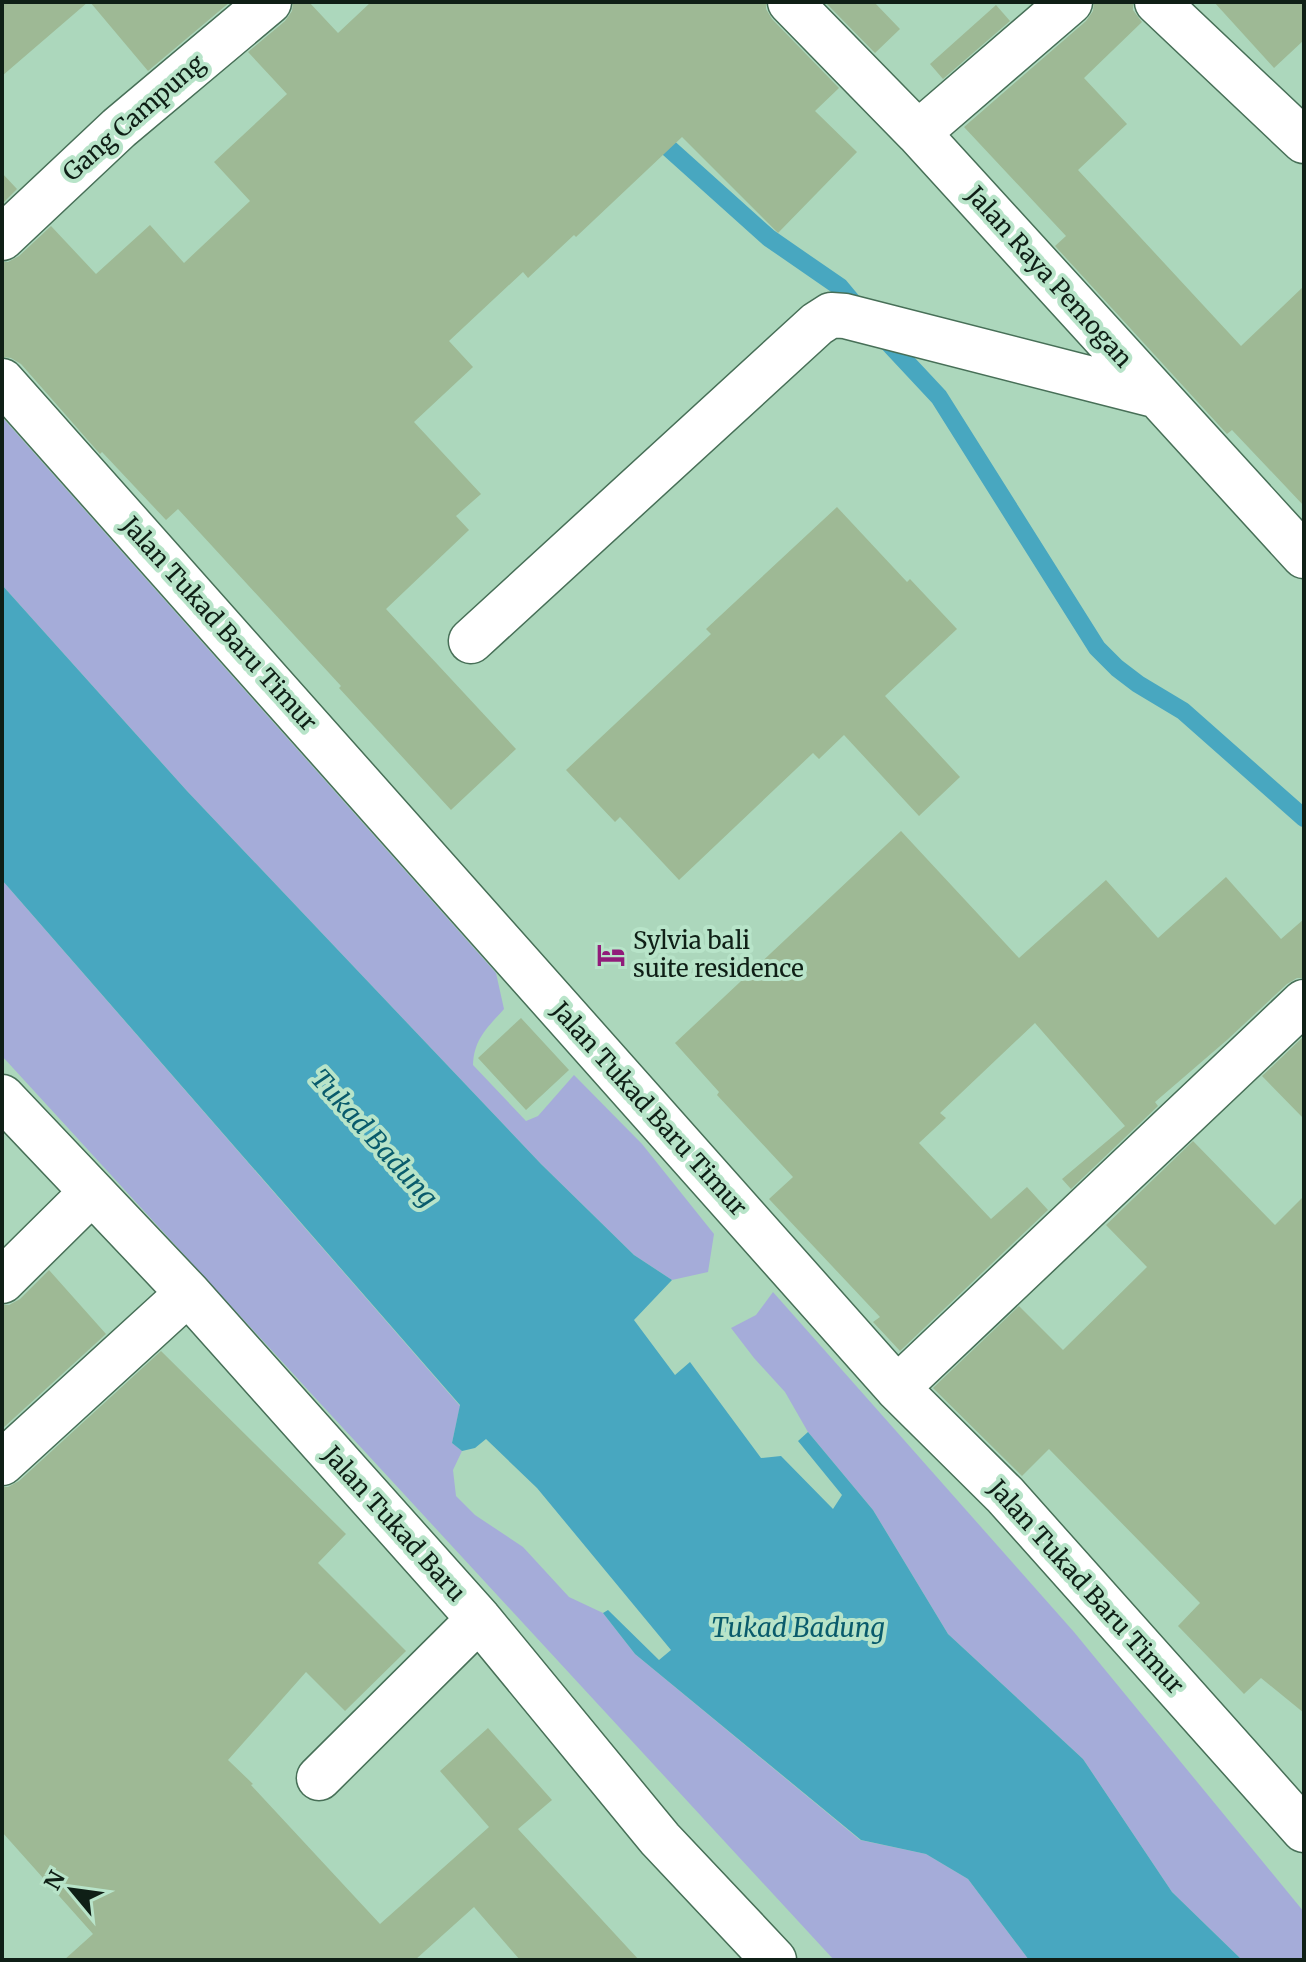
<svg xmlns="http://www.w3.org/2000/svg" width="1306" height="1962" font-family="Merriweather,serif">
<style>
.green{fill:#a5acd9}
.water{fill:#48a7c0}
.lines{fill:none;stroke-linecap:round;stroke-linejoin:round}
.stream{stroke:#48a7c0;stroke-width:18}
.building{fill:#9eb995}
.minor-casing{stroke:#476f57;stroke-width:47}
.minor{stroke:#fff;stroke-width:44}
.labels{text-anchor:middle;stroke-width:8;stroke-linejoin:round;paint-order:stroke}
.street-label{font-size:24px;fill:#0f1f16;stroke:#b8e4c9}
.poi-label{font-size:24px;fill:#0f1f16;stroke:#b8e4c9;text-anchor:start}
.water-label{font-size:26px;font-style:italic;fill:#095b6c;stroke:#b8e4c9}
</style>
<rect width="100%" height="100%" fill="#acd7bc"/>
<path class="green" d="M2,417L496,973L504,1009C487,1028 474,1039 473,1065L526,1121L538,1116L574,1075L642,1144L714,1234L708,1272L672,1280L634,1255L541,1164L187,791L2,585Z
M2,880L460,1406L452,1443L462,1451L453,1470L456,1496L475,1515L523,1547L569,1597L603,1613L635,1654L860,1840L926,1854L968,1879L1029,1960H834L319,1402L2,1056Z
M773,1292L1074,1632L1304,1912V1960H1242L1172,1892L1083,1759L948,1634L873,1510L808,1432L785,1392L754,1358L731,1328L756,1315Z"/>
<path class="water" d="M2,585L187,791L541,1164L634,1255L672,1280L634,1320L675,1375L690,1362L761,1458L781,1456L833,1509L842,1495L798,1441L808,1432L873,1510L948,1634L1083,1759L1172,1892L1242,1960H1029L968,1879L926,1854L861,1840L635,1654L603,1613L608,1610L659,1660L671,1650L537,1488L486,1439L475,1448L462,1451L452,1443L460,1405L2,880Z"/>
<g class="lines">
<path class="stream" d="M652,133L769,238L840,287L860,311
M882,336L939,397L1097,648L1117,668L1138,684L1183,711L1304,818"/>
</g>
<path class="building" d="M2,2H88L2,76Z
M90,2H230L148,71Z
M293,2H309L338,33L371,2H766V9L772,19L839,88L815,111L857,152L778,233L682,137L576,237L574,235L528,278L523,272L449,341L473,367L414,422L481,494L456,516L469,530L386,609L516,749L451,810L339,688L341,686L178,509L166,520L102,452L100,454L21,364L11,358L2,357V262H8L19,256L51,226L96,274L150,225L184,263L250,201L214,162L287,94L248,52L285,21L292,11Z
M825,2H874L900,29L875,53Z
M1094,2H1133V10L1142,22L1084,78L1127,124L1078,170L1241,346L1304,286V506L1232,430L1227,434L1055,246L1066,236L964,127L1086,21L1093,11Z
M1214,2H1304V40L1274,68Z
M996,5L1010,21L943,79L930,64Z
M2,173L17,189L2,204Z
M837,507L907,582L910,579L957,629L885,696L960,777L919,816L844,735L819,759L813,753L679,880L620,817L615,822L566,770L711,634L706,629Z
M901,831L1019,958L1106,880L1158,938L1226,877L1281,939L1304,919V978H1297L1287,984L1227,1040L1155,1102L1158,1106L1071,1189L1062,1179L1125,1126L1035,1023L940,1113L946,1118L919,1143L991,1219L1027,1187L1048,1210L900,1351L873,1322L880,1317L769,1199L793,1177L717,1095L719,1092L675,1043Z
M521,1018L569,1070L526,1110L478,1058Z
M1304,1036V1119L1262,1076Z
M1193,1141L1275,1225L1304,1196V1713L1261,1678L1244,1694L1178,1626L1200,1603L1049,1449L1022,1476L933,1388L1019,1306L1063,1350L1147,1267L1106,1225Z
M49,1270L106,1334L2,1429V1305H9L20,1299Z
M161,1351L346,1534L318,1563L406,1651L345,1711L306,1672L228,1760L253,1784L251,1785L380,1924L489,1827L440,1771L488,1728L552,1800L518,1829L639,1960H520L474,1907L415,1960H64L93,1934L2,1832V1487H8L19,1481Z"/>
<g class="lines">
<defs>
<path id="minor" d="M790,2L918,133L1304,556
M1157,2L1304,141
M918,133L1070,2
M2,238L119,128L269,2
M2,381L897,1388L1005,1495L1304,1830
M471,641L817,324L831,315L845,316L1158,396
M2,1097L188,1293L479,1619L660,1839L774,1960
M2,1281L92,1192
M897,1388L1304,1002
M2,1463L188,1293
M319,1778L479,1619"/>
</defs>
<use href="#minor" class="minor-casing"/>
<use href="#minor" class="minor"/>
</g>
<defs>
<symbol id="hotel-bare" viewBox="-9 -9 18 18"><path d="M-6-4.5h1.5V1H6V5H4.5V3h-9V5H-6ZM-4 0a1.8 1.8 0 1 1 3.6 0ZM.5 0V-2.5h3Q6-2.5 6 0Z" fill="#911c7a" stroke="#b8e4c9" stroke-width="2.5" paint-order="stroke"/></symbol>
</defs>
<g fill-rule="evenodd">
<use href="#hotel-bare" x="591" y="935" width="40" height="40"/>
</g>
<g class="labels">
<g class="street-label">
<text transform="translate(134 118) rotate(-41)" y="8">Gang Campung</text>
<text transform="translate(1049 277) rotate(48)" y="8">Jalan Raya Pemogan</text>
<text transform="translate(219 624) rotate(48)" y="8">Jalan Tukad Baru Timur</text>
<text transform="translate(649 1109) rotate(48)" y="8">Jalan Tukad Baru Timur</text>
<text transform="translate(394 1524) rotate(48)" y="8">Jalan Tukad Baru</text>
<text transform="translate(1086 1587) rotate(48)" y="8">Jalan Tukad Baru Timur</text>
</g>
<g class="poi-label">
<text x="633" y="949">Sylvia bali<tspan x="633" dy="28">suite residence</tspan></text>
</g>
<g class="water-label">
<text transform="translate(374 1138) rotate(48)" y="9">Tukad Badung</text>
<text x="798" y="1637">Tukad Badung</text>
</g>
</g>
<rect width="1306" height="1962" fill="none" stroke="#0f1f16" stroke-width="8"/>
<g transform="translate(72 1890) rotate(299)" stroke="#b8e4c9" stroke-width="6" paint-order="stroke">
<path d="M0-6L14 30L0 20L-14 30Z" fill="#0f1f16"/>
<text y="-12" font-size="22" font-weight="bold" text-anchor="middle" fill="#0f1f16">N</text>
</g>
</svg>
